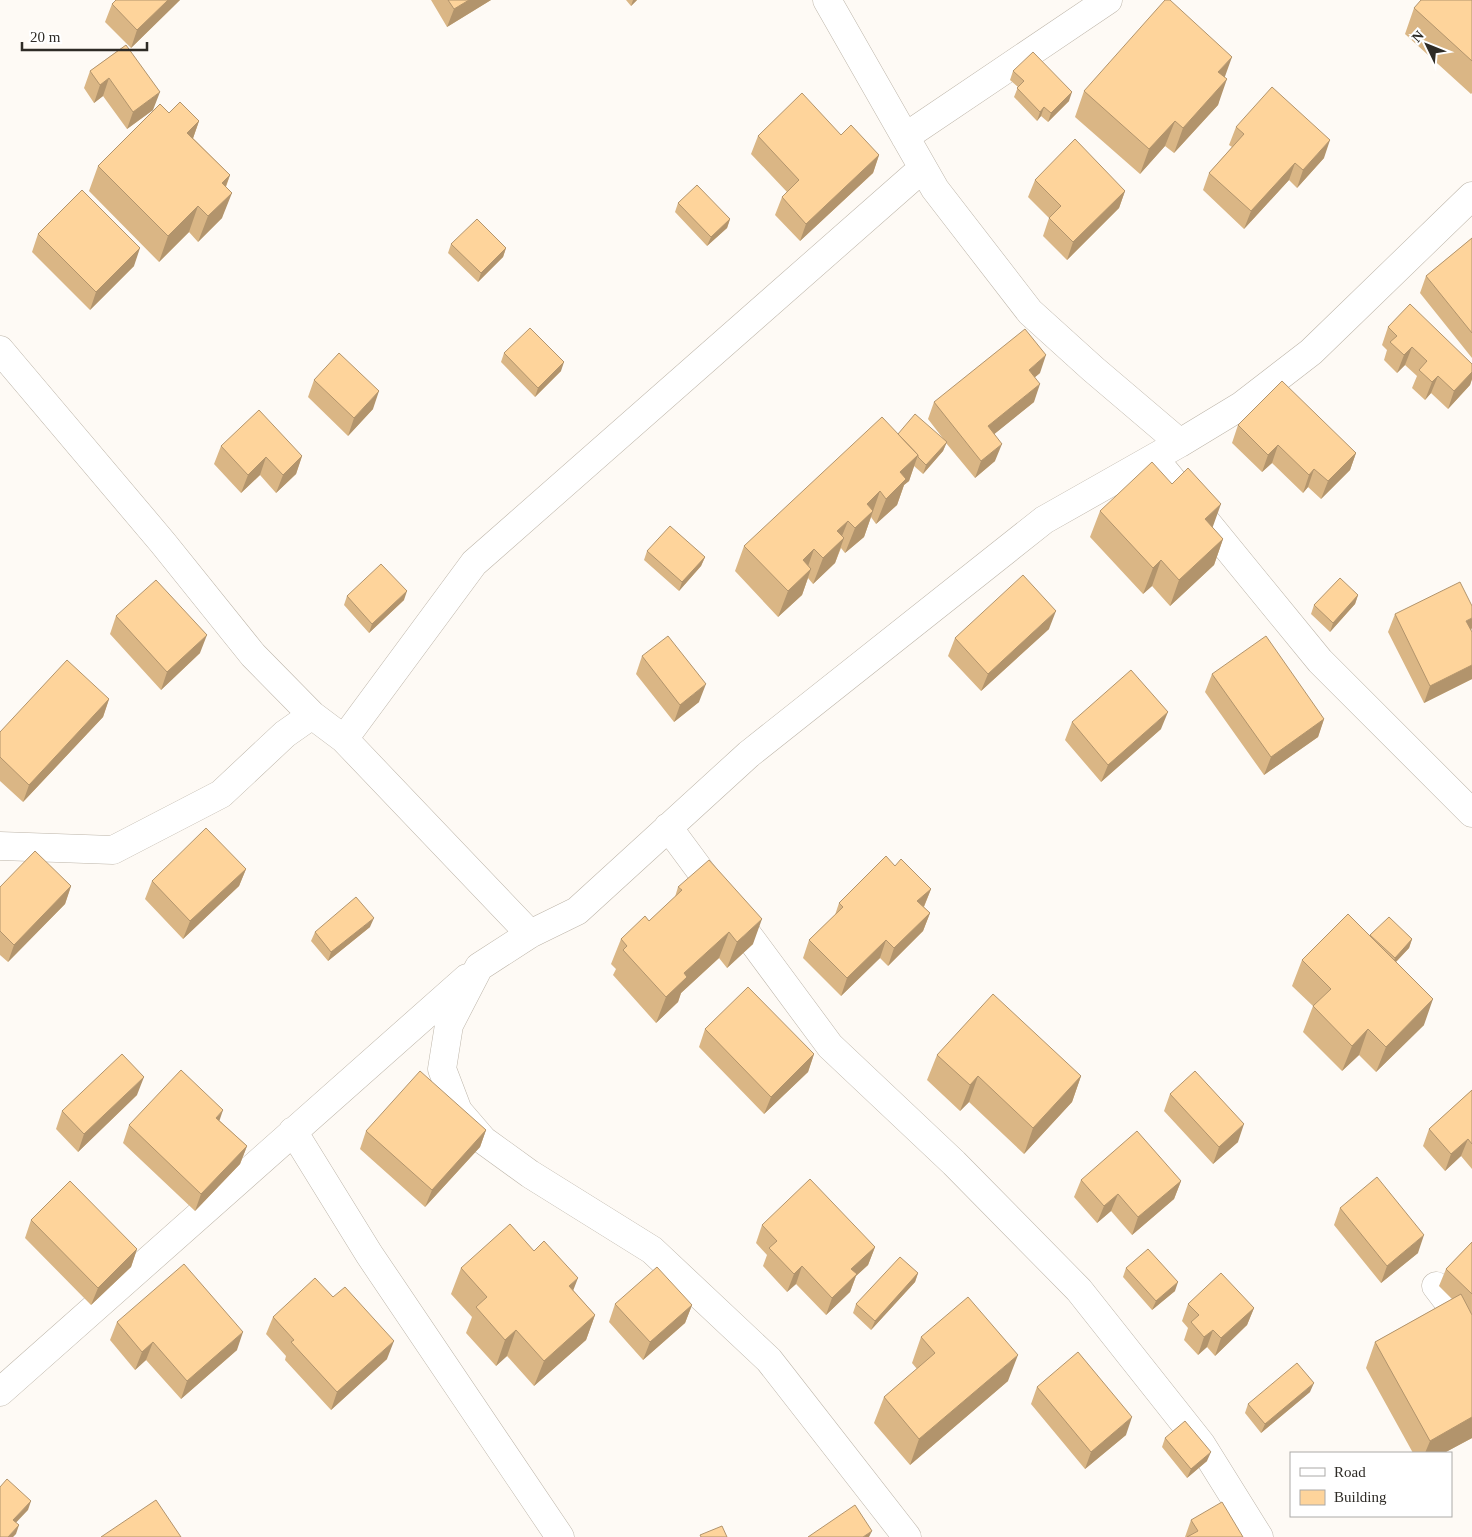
<svg xmlns="http://www.w3.org/2000/svg" width="1472" height="1537" font-family="Georgia,serif">
<style>
.lines{fill:none;stroke-linecap:round;stroke-linejoin:round}
.minor-casing{stroke:#bdb5a9;stroke-width:29}
.minor{stroke:#fff;stroke-width:28}
.wall{fill:#dab685}
.shaded-wall{fill:#b2946c}
.building{fill:#fed49b;stroke:#b2946c}
</style>
<rect width="100%" height="100%" fill="#fefaf5"/>
<g class="lines">
<defs>
<path id="minor" d="M827,0L935,189L1030,312L1093,369L1180,443
M905,137L1108,0
M0,350L163,543L253,655L312,715
M1154,458L1320,661L1472,813
M344,739L474,563L923,168
M668,827L830,1046L954,1163L1079,1290L1201,1444L1259,1537
M0,846L113,850L221,794L285,734L312,715L344,739L530,934
M293,1131L369,1254L560,1537
M1436,1286L1472,1333
M0,1392L467,978
M907,1537L769,1360L652,1250L530,1174L483,1140L458,1111L442,1069L449,1025L479,967L530,934L577,911L749,754L1044,520L1180,443L1241,406L1311,352L1472,196"/>
</defs>
<use href="#minor" class="minor-casing"/>
<use href="#minor" class="minor"/>
</g>
<path class="wall" d="M180,0L131,48L105,22L112,4Z
M431,0H491L447,27Z
M626,0H637L631,6Z
M1472,0V93L1471,94L1405,34L1414,8Z
M126,45L153,110L127,129L103,96L94,103L84,88L90,71Z
M1013,71L1069,101L1048,122L1041,116L1037,121L1014,97L1018,87L1010,80Z
M1225,77L1218,105L1174,153L1165,146L1140,174L1075,117L1084,91Z
M169,113L199,121L193,138L230,175L226,187L222,218L198,242L189,232L159,262L89,191L98,166Z
M1236,127L1324,158L1297,188L1289,180L1244,229L1203,190L1209,173L1232,147L1229,145Z
M841,135L879,155L873,173L800,241L775,215L782,197L787,192L751,154L758,136Z
M1035,180L1125,191L1119,208L1067,260L1043,236L1049,218L1028,197Z
M678,203L730,219L727,228L707,246L675,212Z
M38,234L134,266L90,310L32,252Z
M1472,238V358L1420,293L1426,276Z
M451,244L506,248L503,257L478,282L448,253Z
M1388,327L1472,364V379L1470,385L1448,409L1431,393L1425,400L1412,388L1417,376L1405,365L1397,373L1384,360L1387,350L1382,345Z
M504,353L561,371L535,397L501,362Z
M1040,373L1035,377L1034,402L994,434L995,461L975,478L946,443L943,451L923,474L914,466L909,481L904,485L897,505L876,524L871,517L864,537L845,553L841,548L835,563L813,584L808,578L802,595L778,617L735,571L744,546L898,434L945,441L928,419L934,402Z
M314,380L373,409L348,436L308,397Z
M1238,425L1356,453L1350,470L1321,499L1308,487L1303,493L1272,463L1262,472L1232,443Z
M221,446L302,456L296,474L276,493L260,475L241,493L214,464Z
M1100,511L1212,527L1223,539L1214,565L1170,606L1152,586L1143,594L1090,537Z
M647,551L705,557L701,566L679,591L644,560Z
M1358,595L1355,604L1330,632L1311,614L1314,605Z
M347,596L404,600L369,633L344,605Z
M1395,614L1472,632V679L1424,703L1388,632Z
M116,616L200,653L161,690L110,634Z
M1049,629L981,691L948,656L955,638Z
M642,656L699,702L674,722L636,674Z
M1212,674L1324,719L1318,737L1264,775L1205,692Z
M109,699L103,717L23,802L0,781V732Z
M1072,722L1161,729L1101,782L1065,740Z
M895,866L931,889L924,907L930,913L923,931L888,966L880,958L841,996L803,958L809,940L835,915L839,903Z
M246,869L239,886L183,939L145,899L152,881Z
M71,886L65,904L8,962L0,955V887Z
M678,887L753,944L727,968L719,958L681,993L678,1002L656,1023L613,975L616,969L611,964L621,939L649,921L675,897Z
M370,927L328,961L311,941L315,932Z
M1370,935L1412,939L1409,948L1396,962L1424,1025L1376,1072L1359,1055L1342,1071L1303,1032L1313,1006L1292,986L1302,960L1370,936Z
M705,1029L814,1054L808,1072L764,1114L699,1047Z
M937,1055L1081,1076L1072,1102L1024,1154L969,1102L960,1111L927,1080Z
M1472,1090V1169L1461,1156L1445,1171L1423,1146L1429,1129Z
M1170,1094L1238,1142L1213,1164L1164,1111Z
M137,1095L78,1152L56,1129L62,1111Z
M220,1121L247,1146L240,1164L195,1211L123,1143L129,1125Z
M486,1130L480,1147L425,1207L360,1149L366,1131Z
M1081,1180L1181,1181L1174,1199L1132,1235L1111,1211L1097,1223L1074,1197Z
M1340,1208L1418,1253L1381,1283L1334,1225Z
M31,1220L137,1249L131,1267L91,1305L25,1238Z
M762,1225L875,1247L868,1265L856,1276L850,1292L826,1315L796,1284L787,1292L763,1266L767,1255L756,1243Z
M1472,1242V1438L1444,1453H1413L1366,1368L1375,1342L1452,1299L1439,1286L1446,1269Z
M534,1251L573,1290L595,1315L586,1340L534,1386L507,1356L496,1366L466,1333L472,1317L451,1294L461,1268Z
M1126,1268L1175,1291L1152,1310L1123,1277Z
M918,1273L915,1282L871,1330L853,1313L856,1304Z
M615,1304L692,1305L685,1323L643,1360L609,1322Z
M1188,1304L1254,1308L1247,1325L1215,1356L1207,1347L1198,1355L1184,1340L1188,1328L1182,1321Z
M273,1317L387,1359L331,1410L285,1360L286,1356L266,1334Z
M117,1322L237,1350L181,1399L146,1360L135,1370L110,1340Z
M921,1337L1008,1381L910,1465L874,1423L884,1397L917,1369L912,1363Z
M1037,1387L1126,1435L1085,1469L1031,1404Z
M1310,1392L1261,1433L1245,1413L1248,1404Z
M1165,1438L1207,1461L1187,1478L1162,1447Z
M1191,1520L1243,1537H1185Z"/>
<path class="shaded-wall" d="M168,0H180L131,48L137,30Z
M469,0H491L447,27L454,9Z
M633,0H637L631,6Z
M1232,57L1223,82L1218,72Z
M109,78L103,96L94,103L100,85Z
M1227,79L1218,105L1174,153L1183,128Z
M160,92L153,110L127,129L133,112Z
M1072,92L1069,101L1048,122L1051,113Z
M1044,107L1041,116L1037,121L1040,112Z
M199,121L190,147L187,133Z
M1175,121L1165,146L1140,174L1149,149Z
M1330,140L1324,158L1297,188L1303,170Z
M879,155L873,173L800,241L806,224Z
M1295,163L1289,180L1244,229L1251,211Z
M230,175L220,201L222,183Z
M1125,191L1119,208L1067,260L1073,242Z
M232,193L222,218L198,242L208,216Z
M198,206L189,232L159,262L168,236Z
M730,219L727,228L707,246L711,237Z
M140,248L134,266L90,310L96,292Z
M506,248L503,257L478,282L481,273Z
M1412,347L1405,365L1397,373L1404,355Z
M1046,355L1040,373L1023,387L1029,370Z
M564,362L561,371L535,397L538,388Z
M1472,372V379L1470,385L1448,409L1454,391Z
M1438,376L1431,393L1425,400L1432,382Z
M1040,384L1034,402L982,444L988,426Z
M379,391L373,409L348,436L354,418Z
M947,442L943,451L923,474L926,465Z
M1002,444L995,461L975,478L981,461Z
M1278,445L1272,463L1262,472L1268,455Z
M1356,453L1350,470L1321,499L1328,481Z
M918,455L909,481L904,485L897,505L876,524L886,499L900,472Z
M302,456L296,474L276,493L283,475Z
M266,457L260,475L241,493L248,475Z
M1314,469L1308,487L1303,493L1309,475Z
M880,491L864,537L845,553L855,528L867,504Z
M1221,504L1212,529L1205,519Z
M848,521L840,541L844,538L835,563L813,584L823,558L837,531Z
M1223,539L1214,565L1170,606L1179,580Z
M814,549L805,575L803,560Z
M705,557L701,566L679,591L682,582Z
M1161,560L1152,586L1143,594L1153,568Z
M811,569L802,595L778,617L788,591Z
M407,591L404,600L369,633L372,624Z
M1358,595L1355,604L1330,632L1333,623Z
M1056,611L1049,629L981,691L988,674Z
M1472,618V628L1470,633L1466,621Z
M207,635L200,653L161,690L167,672Z
M1472,665V679L1424,703L1430,686Z
M706,684L699,702L674,722L680,705Z
M109,699L103,717L23,802L29,785Z
M1168,712L1161,729L1101,782L1108,765Z
M1324,719L1318,737L1264,775L1271,757Z
M246,869L239,886L183,939L190,921Z
M71,886L65,904L8,962L14,945Z
M931,889L924,906L911,919L917,901Z
M930,913L923,931L888,966L894,948Z
M374,918L370,927L328,961L331,952Z
M762,919L753,944L727,968L737,942Z
M729,932L719,958L681,993L678,1002L656,1023L666,997L684,973Z
M1412,939L1409,948L1391,967L1395,958Z
M886,940L880,958L841,996L847,978Z
M1433,999L1424,1025L1376,1072L1386,1047Z
M1368,1029L1359,1055L1342,1071L1352,1046Z
M814,1054L808,1072L764,1114L771,1097Z
M978,1076L969,1102L960,1111L970,1085Z
M1081,1076L1072,1102L1024,1154L1033,1128Z
M144,1077L137,1095L78,1152L84,1134Z
M223,1110L217,1128L216,1118Z
M1244,1124L1238,1142L1213,1164L1219,1147Z
M486,1130L480,1147L425,1207L432,1190Z
M1468,1139L1461,1156L1445,1171L1451,1154Z
M247,1146L240,1164L195,1211L201,1194Z
M1181,1181L1174,1199L1132,1235L1138,1217Z
M1118,1194L1111,1211L1097,1223L1104,1206Z
M1424,1235L1418,1253L1381,1283L1387,1266Z
M875,1247L868,1265L856,1276L850,1292L826,1315L832,1298L851,1269Z
M137,1249L131,1267L91,1305L98,1288Z
M802,1266L796,1284L787,1292L794,1274Z
M918,1273L915,1282L871,1330L875,1321Z
M578,1278L568,1304L569,1286Z
M1178,1282L1175,1291L1152,1310L1156,1301Z
M692,1305L685,1323L643,1360L650,1342Z
M1254,1308L1247,1325L1215,1356L1221,1338Z
M595,1315L586,1340L534,1386L544,1361Z
M516,1330L507,1356L496,1366L505,1340Z
M1213,1330L1207,1347L1198,1355L1204,1337Z
M243,1332L237,1350L181,1399L187,1381Z
M394,1341L387,1359L331,1410L337,1392Z
M153,1342L146,1360L135,1370L142,1352Z
M1018,1355L1008,1381L910,1465L919,1439Z
M1314,1383L1310,1392L1261,1433L1265,1424Z
M1132,1417L1126,1435L1085,1469L1091,1452Z
M1472,1417V1438L1444,1453H1425L1430,1441Z
M1211,1452L1207,1461L1187,1478L1191,1469Z
M31,1501L28,1510L10,1529L13,1520Z
M19,1525L16,1534L13,1537H8Z
M872,1531L869,1537H863Z"/>
<path class="building" d="M116,0H168L137,30L112,4Z
M448,0H469L454,9Z
M1165,0H1170L1232,57L1218,72L1227,79L1183,128L1175,121L1149,149L1084,91Z
M1421,0H1472V61L1414,8Z
M126,45L160,92L133,112L109,78L100,85L90,71Z
M1033,52L1072,92L1051,113L1044,107L1040,112L1017,88L1024,81L1013,71Z
M1272,87L1330,140L1303,170L1295,163L1251,211L1209,173L1244,134L1236,127Z
M802,93L841,135L851,125L879,155L806,224L782,197L799,180L758,136Z
M180,102L199,121L187,133L230,175L222,183L232,193L208,216L198,206L168,236L98,166L160,104L169,113Z
M1075,139L1125,191L1073,242L1049,218L1061,206L1035,180Z
M697,185L730,219L711,237L678,203Z
M82,190L140,248L96,292L38,234Z
M477,219L506,248L481,273L451,244Z
M1472,238V333L1426,276Z
M1410,304L1472,364V372L1454,391L1438,376L1432,382L1419,370L1427,361L1412,347L1404,355L1390,342L1397,336L1388,327Z
M530,328L564,362L538,388L504,353Z
M1025,329L1046,355L1029,370L1040,384L988,426L1002,444L981,461L934,402Z
M339,353L379,391L354,418L314,380Z
M1282,381L1356,453L1328,481L1314,469L1309,475L1278,445L1268,455L1238,425Z
M259,410L302,456L283,475L266,457L248,475L221,446Z
M915,414L947,442L926,465L918,457V455L898,434Z
M882,417L918,455L900,472L906,479L886,499L880,491L867,504L873,511L855,528L848,521L837,531L844,538L823,558L814,549L803,560L811,569L788,591L744,546Z
M1152,462L1172,484L1188,468L1221,504L1205,519L1223,539L1179,580L1161,560L1153,568L1100,511Z
M670,526L705,557L682,582L647,551Z
M381,564L407,591L372,624L347,596Z
M1023,575L1056,611L988,674L955,638Z
M1340,578L1358,595L1333,623L1314,605Z
M156,580L207,635L167,672L116,616Z
M1460,582L1472,606V618L1466,621L1472,632V665L1430,686L1395,614Z
M668,636L706,684L680,705L642,656Z
M1266,636L1324,719L1271,757L1212,674Z
M67,660L109,699L29,785L0,757V732Z
M1131,670L1168,712L1108,765L1072,722Z
M206,828L246,869L190,921L152,881Z
M35,851L71,886L14,945L0,931V887Z
M886,856L895,866L901,859L931,889L917,901L930,913L894,948L886,940L847,978L809,940L843,907L839,903Z
M709,860L762,919L737,942L729,932L684,973L687,977L666,997L623,950L627,946L621,939L645,916L649,921L682,890L678,887Z
M356,897L374,918L331,952L315,932Z
M1348,914L1433,999L1386,1047L1368,1029L1352,1046L1313,1006L1331,989L1302,960Z
M1389,917L1412,939L1395,958L1370,935Z
M748,987L814,1054L771,1097L705,1029Z
M993,994L1081,1076L1033,1128L978,1076L970,1085L937,1055Z
M122,1054L144,1077L84,1134L62,1111Z
M181,1070L223,1110L216,1118L247,1146L201,1194L129,1125Z
M420,1071L486,1130L432,1190L366,1131Z
M1195,1071L1244,1124L1219,1147L1170,1094Z
M1472,1090V1144L1468,1139L1451,1154L1429,1129Z
M1137,1131L1181,1181L1138,1217L1118,1194L1104,1206L1081,1180Z
M1377,1177L1424,1235L1387,1266L1340,1208Z
M810,1179L875,1247L851,1269L857,1274L832,1298L802,1266L794,1274L769,1248L777,1241L762,1225Z
M70,1181L137,1249L98,1288L31,1220Z
M510,1224L534,1251L544,1241L578,1278L569,1286L595,1315L544,1361L516,1330L505,1340L476,1307L487,1297L461,1268Z
M1472,1242V1294L1446,1269Z
M1148,1249L1178,1282L1156,1301L1126,1268Z
M900,1257L918,1273L875,1321L856,1304Z
M184,1264L243,1332L187,1381L153,1342L142,1352L117,1322Z
M657,1267L692,1305L650,1342L615,1304Z
M1221,1273L1254,1308L1221,1338L1213,1330L1204,1337L1191,1322L1199,1315L1188,1304Z
M315,1278L333,1297L345,1287L394,1341L337,1392L291,1342L294,1340L273,1317Z
M1461,1294L1472,1315V1417L1430,1441L1375,1342Z
M968,1297L1018,1355L919,1439L884,1397L935,1353L921,1337Z
M1078,1352L1132,1417L1091,1452L1037,1387Z
M1297,1363L1314,1383L1265,1424L1248,1404Z
M1185,1421L1211,1452L1191,1469L1165,1438Z
M7,1479L31,1501L13,1520L19,1525L8,1537H0V1487Z
M156,1500L181,1537H101Z
M1222,1502L1243,1537H1187L1198,1531L1191,1520Z
M855,1505L872,1531L863,1537H808Z
M722,1526L727,1537H701L700,1535Z"/>
<rect x="1290" y="1452" width="162" height="65" fill="#ffffff" stroke="#abaaa8"/>
<rect x="1300" y="1468" width="25" height="8" fill="#ffffff" stroke="#abaaa8"/>
<text x="1334" y="1477" font-size="15" fill="#2e2b26">Road</text>
<rect x="1300" y="1490" width="25" height="15" fill="#fed49b" stroke="#abaaa8"/>
<text x="1334" y="1502" font-size="15" fill="#2e2b26">Building</text>
<g transform="translate(1427 45) rotate(313)" stroke="#ffffff" stroke-width="4" paint-order="stroke">
<path d="M0-4L9 19L0 12L-9 19Z" fill="#2e2b26"/>
<text y="-8" font-size="14" font-weight="bold" text-anchor="middle" fill="#2e2b26">N</text>
</g>
<path d="M22 42v8h125v-8" fill="none" stroke="#2e2b26" stroke-width="2.5"/>
<text x="30" y="42" font-size="15" fill="#2e2b26" stroke="#ffffff" stroke-width="4" paint-order="stroke">20 m</text>
</svg>
